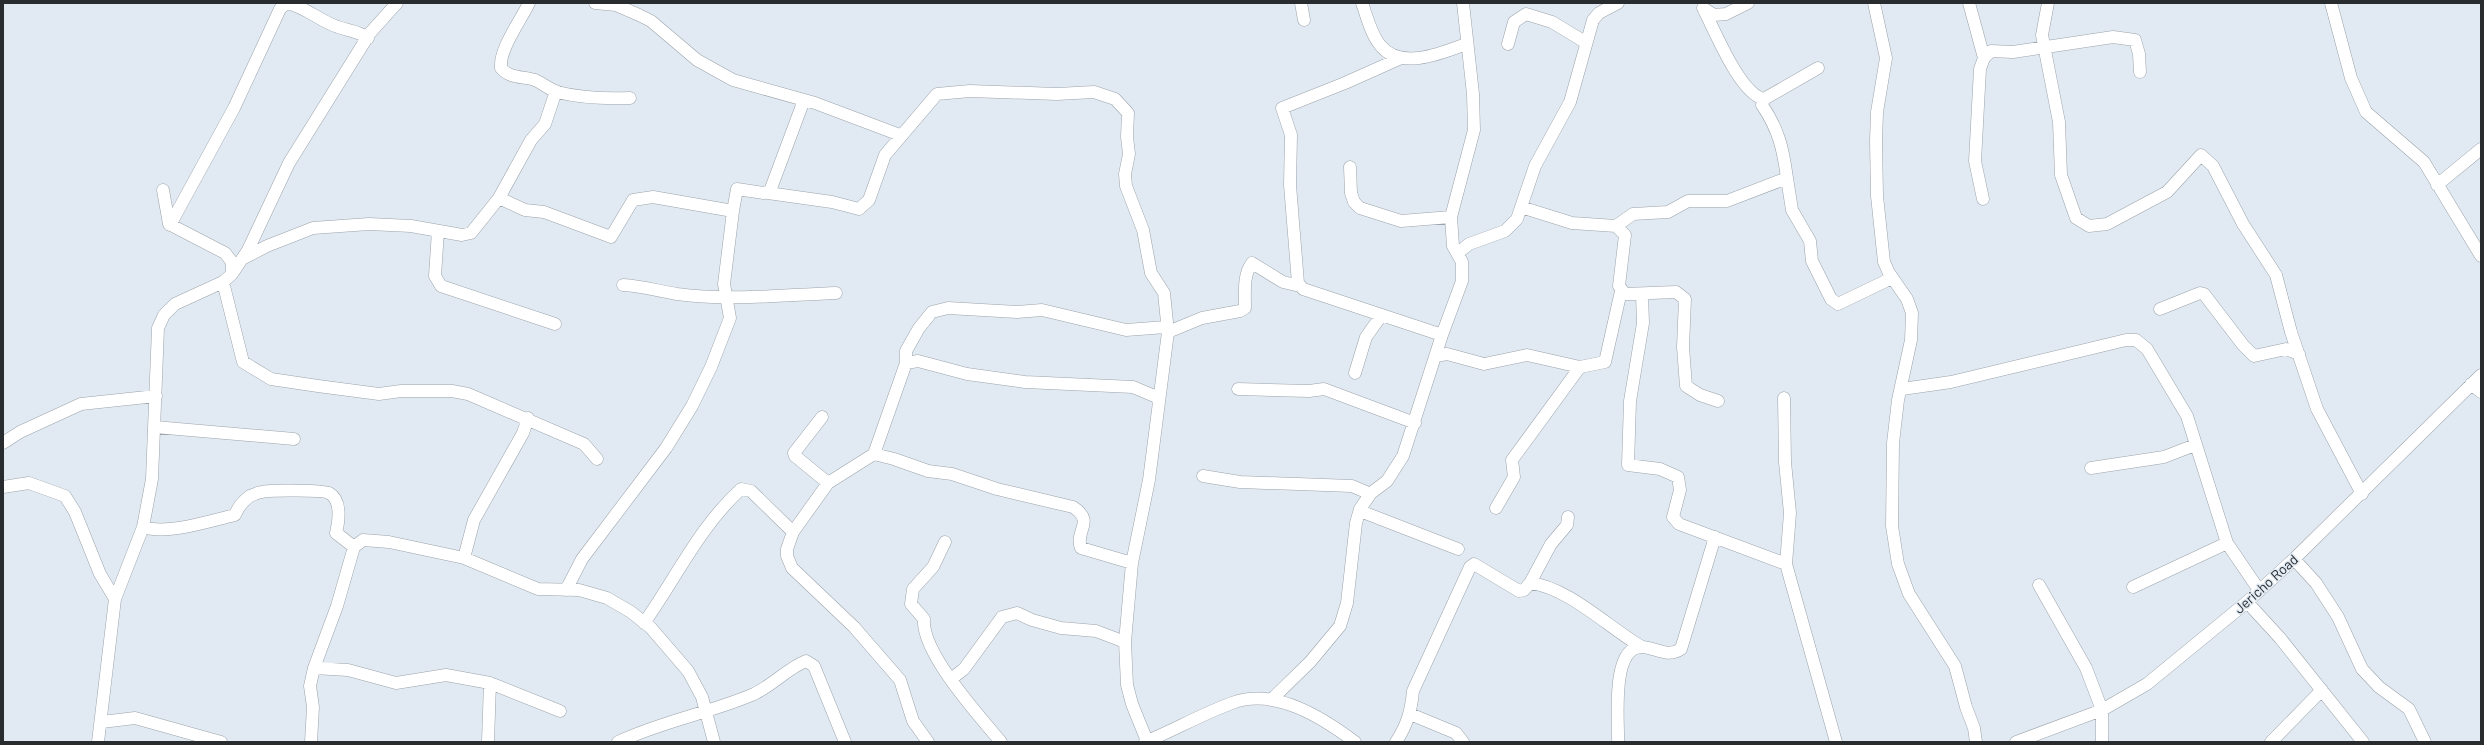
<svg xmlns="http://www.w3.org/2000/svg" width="2484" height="745" font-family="Barlow,sans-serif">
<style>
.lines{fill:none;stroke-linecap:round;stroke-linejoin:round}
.minor-casing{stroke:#9ba3ab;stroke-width:13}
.minor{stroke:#fff;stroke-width:12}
.labels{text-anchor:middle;stroke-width:3;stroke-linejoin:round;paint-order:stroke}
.street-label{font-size:14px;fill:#282c2f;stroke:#e1eaf2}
</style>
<rect width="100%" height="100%" fill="#e1eaf2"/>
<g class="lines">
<defs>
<path id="minor" d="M529,3C521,20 499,49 501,68C510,79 523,76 535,80C542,83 549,89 557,92C581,98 605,99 630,98
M595,3L616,5L639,15L651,21L697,60L733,80L815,103L900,135
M1301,3L1304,20
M1362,3C1367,17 1371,34 1380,45C1400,71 1442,53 1466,44
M1874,3L1886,58L1877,112L1876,141L1877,196L1884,262L1889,273L1907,299L1912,313L1911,340L1898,400L1893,443L1892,526L1898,564L1909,594L1955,666L1966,707L1974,728L1976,742
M1969,3L1984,58
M2048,3L2042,35L2059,122L2061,175L2076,218L2089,226L2107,224L2167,192L2201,155L2213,166L2243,224L2276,275L2291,332L2317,409L2362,494
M2331,3L2351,78L2366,112L2424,162L2481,256
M1703,8L1714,15L1726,14L1748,3
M1704,10C1715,31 1740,94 1764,99L1818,68
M1508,44L1514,22L1526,14L1552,22L1585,42
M1401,58L1345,83L1282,108L1291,135L1290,185L1298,283L1303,289L1442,335
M1350,167L1351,193L1354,202L1360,208L1401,221L1451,217
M1787,178L1792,210L1810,241L1812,261L1831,299L1838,304L1892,278
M2437,185L2481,149
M163,190L169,224L225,253L232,262V274
M768,193L832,202L859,209L869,200L885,155L937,94L970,91L1057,94L1094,92L1115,99L1128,113L1127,137L1129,154L1125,174L1126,186L1143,230L1151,273L1164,293L1168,332L1149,480L1132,563L1125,642L1127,685L1132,704L1147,741
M499,198L525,210L544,212L611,237L633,200L653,197L733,211L737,189L764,193L770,191L804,100
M1983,199L1975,161L1980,69L1984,58L1991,51L2013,52L2113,37L2135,40L2139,54L2140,72
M1521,207L1572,223L1616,226L1625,235L1619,286L1625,294L1676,292L1685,299L1683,347L1686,386L1700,395L1718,401
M170,225L234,108L280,9L286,3C305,6 319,21 338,27C349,31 358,31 368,38
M1616,226L1633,214L1668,212L1688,201H1727L1787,178C1783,149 1779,130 1762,105L1764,99
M438,231L435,276L441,286L555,324
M1458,253L1469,244L1505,231L1517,219L1535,166L1570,102L1593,20L1599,13L1618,3
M242,259L267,246L313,228L369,224L411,226L462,235L471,233L499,198L531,140L545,124L556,91
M223,282L243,362L271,379L318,386L379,394L401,391H452L468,394L584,444L597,459
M623,285C642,286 658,291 677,294C729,301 784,295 836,293
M1642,295L1643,323L1630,401L1628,465L1660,469L1678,477L1680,490L1673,517L1679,524L1786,564
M2160,309L2200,293L2204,294L2243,345L2254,356L2286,349L2299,354
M1168,332L1202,318L1240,311L1245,308C1245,294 1243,274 1252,263L1283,282L1300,286
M1436,356L1447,354L1484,364L1527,355L1580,367L1605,362L1621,291
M906,363L918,361L967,374L1025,382L1133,387L1159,398
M1355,373L1366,337L1381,316
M2471,384L2481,392
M1238,389L1309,391L1324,389L1415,423
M1902,389L1951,382L2126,340H2136L2147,349L2187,416L2227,543L2259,590
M1784,398L1785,462L1790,513L1786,564L1836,742
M822,417L794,453L795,456L828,483
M155,427L294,439
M3,443L20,432L81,404L156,396
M874,454L828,483L793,532L787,549V556L792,568L854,627L900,680L913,721L928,742
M2091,468L2164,457L2195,445
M1203,476L1240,482L1352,486L1366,492L1368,497
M3,487L29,483L65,496L75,512L100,574L115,599
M1496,508L1514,477L1512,460L1580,367
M1360,511L1458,549
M143,527C168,535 209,521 235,515C238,507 243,501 250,496C253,495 258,492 262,492C269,490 324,490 329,493C342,500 339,521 336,533L354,547
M945,542L933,567L913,589L911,604L924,619C921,652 980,717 1001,742
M464,558L474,520L523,433L528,418
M2294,559L2316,583L2338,617L2362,669L2379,687L2409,709L2425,742
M1132,563L1081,548C1074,531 1096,522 1073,507L997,489L952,474L928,471L894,459L874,454L906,363V351L919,328L932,312L948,308L1017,312L1042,310L1126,330L1166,327
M1530,583C1568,587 1609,628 1642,647
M2039,585L2086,668L2102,710V742
M2133,587L2227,543
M566,590L582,559L666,448L692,406L711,367L730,318L724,284L733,211
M2247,602L2280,638L2363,742
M644,623C676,578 700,526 741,489L751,491L793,532
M314,668L348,670L396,683L446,675L490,683
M951,679L964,669L1002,617L1017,613L1032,620L1061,628L1096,631L1125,642
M1271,700L1310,662L1340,626L1347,603L1356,523L1360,509L1371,493L1387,481L1403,456L1442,335L1462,281V262L1453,246L1451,217L1474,130L1473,94L1463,3
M1410,714L1456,733L1463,742
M102,722L135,718L221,742
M98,742L115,599L143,527L152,479L158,328L164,315L175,304L223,282L232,274L248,250L289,163L370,33L397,3
M311,742L313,707L310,686L314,668L337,606L354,547L363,540L389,542L464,558L538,589L579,590L607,598L631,612L651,628L688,671L702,697L714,742
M488,742L490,683L560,711
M618,742C662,721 710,713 754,694C773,685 788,668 806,661L814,666L845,742
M1145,742C1174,730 1202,714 1232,703C1275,687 1323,718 1355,742
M1396,742C1407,725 1411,712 1413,691L1470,567L1474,564L1519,591L1524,590L1530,583L1551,544L1567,525L1568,517
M1618,742C1619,724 1610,646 1642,647C1657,648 1667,658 1681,649L1715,537
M2016,742L2102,710L2147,684L2247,602L2294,559L2481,375
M2271,742L2322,690"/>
</defs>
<use href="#minor" class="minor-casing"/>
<use href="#minor" class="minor"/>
</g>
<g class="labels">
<g class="street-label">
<text transform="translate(2266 584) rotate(-42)" y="5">Jericho Road</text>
</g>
</g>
<rect width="2484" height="745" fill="none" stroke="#282c2f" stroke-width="8"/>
</svg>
